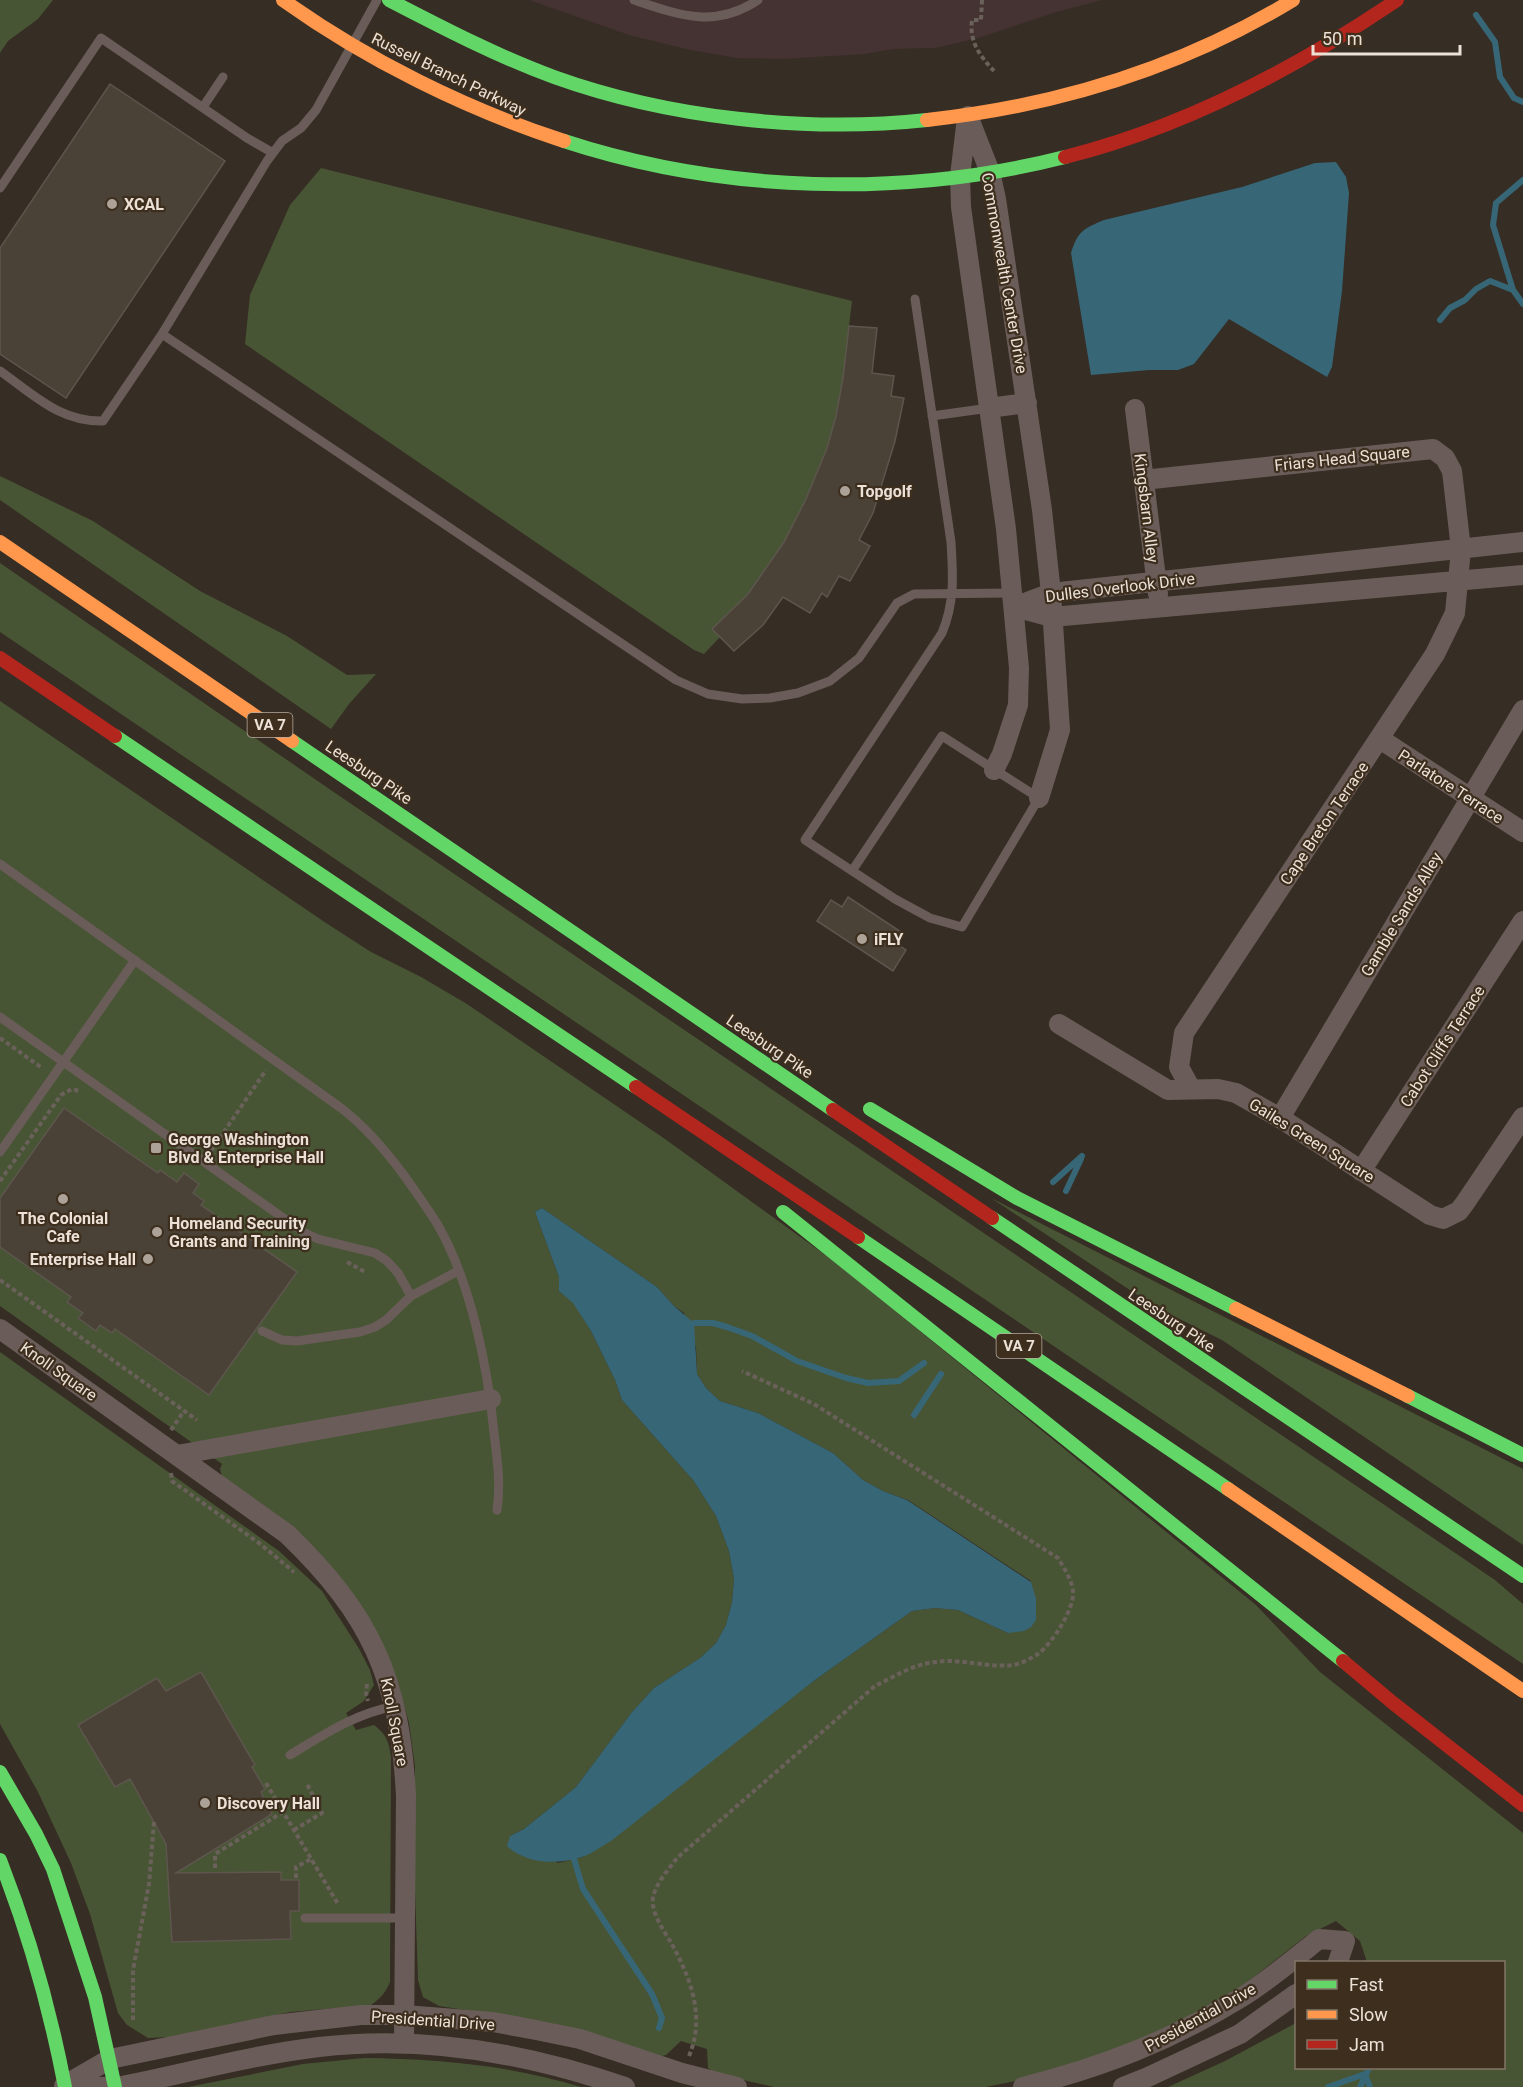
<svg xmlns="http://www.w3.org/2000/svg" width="1523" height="2087" font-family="Roboto,sans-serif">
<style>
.commercial{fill:#453232}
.green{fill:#485534;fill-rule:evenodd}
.water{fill:#376777}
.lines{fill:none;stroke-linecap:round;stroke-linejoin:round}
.stream{stroke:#376777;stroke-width:6}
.building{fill:#4b4237;stroke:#5d564e;stroke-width:1.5}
.path{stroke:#6b615b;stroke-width:4;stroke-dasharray:4.5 3;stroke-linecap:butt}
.lane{stroke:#6a5d59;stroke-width:9}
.street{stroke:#6a5d59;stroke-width:20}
.fast{stroke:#63d668;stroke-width:14}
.slow{stroke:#ff974d;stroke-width:14}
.jam{stroke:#b3261e;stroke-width:14}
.poi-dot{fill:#aca298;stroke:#3d2e1d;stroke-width:2}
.labels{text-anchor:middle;stroke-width:4.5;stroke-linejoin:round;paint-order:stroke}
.shield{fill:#3d2e1d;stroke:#b7ab9f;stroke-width:1.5}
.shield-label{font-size:15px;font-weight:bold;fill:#ebe1d7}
.street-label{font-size:16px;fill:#ebe1d7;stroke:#3d2e1d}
.poi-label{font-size:16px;font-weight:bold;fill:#ebe1d7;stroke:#3d2e1d;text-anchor:start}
</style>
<rect width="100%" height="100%" fill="#362d24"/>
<path class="commercial" d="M529,0H1102L1053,13L978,38L936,48L893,49L865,54L783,59L737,58L690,50L629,35Z"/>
<path class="green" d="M0,0H53L38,19L8,41L0,53Z
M321,168L852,301C847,339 845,377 836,414C822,476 788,545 748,593C737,606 724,617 712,629L720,637L704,654L694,650L245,344L250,295L290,205Z
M0,476L93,521L200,591L287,636L347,675L376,674L349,704L331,729L0,500Z
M0,563L341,797L1495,1580L1523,1604V1664L0,632Z
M0,701L323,921L371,952L421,977L467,1004L665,1139L835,1262L1256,1605L1320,1672L1523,1833V2087H1168L1225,2061L1296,2023V2068H1504V1962H1367L1360,1941L1336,1921L1306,1936L1246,1983L1204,2009L1126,2048L1030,2078L986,2087H774L717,2074L708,2068L707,2049L681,2041L666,2055L658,2057L551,2023L439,2006L423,1997L418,1980L414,1861L415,1766L409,1723L398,1683L381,1642L224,1483L220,1469L222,1464L0,1306ZM542,1208L657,1287L674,1306L684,1313L696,1347L697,1374L706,1388L720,1401L758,1413L833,1453L863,1480L883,1491L908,1500L1031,1581L1008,1633L958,1610L935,1608L912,1611L815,1680L583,1857L558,1863L510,1836L524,1829L576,1787L632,1712L654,1688L700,1658L716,1643L726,1625L732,1602L734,1579L729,1551L716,1516L693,1480L622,1400L615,1380L591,1331L574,1303L559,1291V1277L535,1212Z
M991,1198L1523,1469V1545L1222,1340L1157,1308Z
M0,1352L279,1551L322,1591L358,1647L370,1670L374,1685L364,1701L346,1713L356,1730L374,1725C387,1735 389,1742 391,1757L390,1982C386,1992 381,1998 371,2005L290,2012L170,2037L148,2038L127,2025L118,2013L90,1914L71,1863L38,1792L0,1724Z
M364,2058C438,2059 510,2065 581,2087H188L303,2064Z"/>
<path class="water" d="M1336,162L1346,177L1349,193L1342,291L1332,367L1327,377L1229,319L1194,364L1178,370H1149L1091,375L1071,253C1078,231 1083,229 1104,220L1242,187L1315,163Z
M542,1208L657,1287L674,1306L694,1323L697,1374L706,1388L720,1401L758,1413L833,1453L863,1480L883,1491L907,1500L1031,1582L1036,1599V1620L1031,1627L1024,1631L1008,1633L958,1610L935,1608L912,1611L815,1680L611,1841C601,1846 592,1854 582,1857C557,1865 527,1864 507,1846L510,1836L524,1829L576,1787L632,1712L654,1688L700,1658L716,1643L726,1625L732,1602L734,1579L729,1551L716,1516L693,1480L622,1400L615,1380L591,1331L573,1303L559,1291V1277L535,1212Z"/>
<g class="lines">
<path class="stream" d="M1476,15L1495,42L1500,77L1514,98L1523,102
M1523,180L1496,203L1493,225L1513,290L1523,304
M1440,320L1450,308L1465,300L1476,289L1490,281L1513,290
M1053,1182L1082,1156
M1066,1191L1081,1159
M694,1323H713L727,1327L752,1336L797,1361L846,1378L868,1383L899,1381L924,1363
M914,1415L941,1374
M574,1859L583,1889L652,1994L662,2018L659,2028
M1328,2087L1365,2074L1370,2087
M1360,2087L1369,2068"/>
</g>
<path class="building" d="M110,84L225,161L66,398L0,354V248Z
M849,326L877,328L872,373L894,376L891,396L904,398L895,441L873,513L859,540L870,546L850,581L839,576L827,597L822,593L810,613L783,597L763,625L734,651L712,629L748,594L784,542L806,499L827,448L836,416L843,378Z
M848,897L904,934L897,944L906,950L893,971L817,921L831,900L842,907Z
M64,1108L158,1173L160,1170L177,1182L184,1173L199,1184L193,1193L204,1201L201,1205L297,1272L209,1395L115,1329L112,1333L100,1325L96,1331L78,1318L83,1313L67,1302L71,1297L0,1247V1198Z
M201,1672L255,1765L252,1767L265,1789L261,1792L272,1814L176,1873L281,1872V1880H299V1911H290L291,1939L172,1942L166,1844L130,1779L115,1787L78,1725L157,1678L166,1691Z"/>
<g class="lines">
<path class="path" d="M982,0L981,20H972C969,42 980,56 994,71
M0,1038L42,1068
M211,1151L266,1070
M0,1181L61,1095L72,1089L79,1091
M347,1262L365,1272
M0,1280L197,1420
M171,1430L184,1411
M171,1473L172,1481L259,1543L294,1572
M367,1684L366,1693L368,1701
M266,1783L338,1904
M294,1830L322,1813L306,1782
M215,1868V1854L283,1812
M296,1878V1867L311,1859
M133,2020V1970L149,1884L154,1822
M689,2056C706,2016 690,1976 670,1941C663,1929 651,1913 653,1898C655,1884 669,1869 677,1858L875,1686C893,1677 914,1664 935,1662C961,1658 987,1668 1013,1665C1020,1664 1032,1658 1038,1654C1052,1644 1075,1608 1073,1591C1071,1578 1064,1568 1058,1558L814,1404L742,1371"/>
<path class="lane" d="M634,0C679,15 715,29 758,0
M203,107L223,77
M0,188L101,38L247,138L273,153
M162,334L664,672L676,680L708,694L742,699L770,698L798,693L830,681L859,658L897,603L914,594L1013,593
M0,371C34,395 60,422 103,421L162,334L267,161L282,141L301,128L316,110L377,0
M932,416L989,408
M0,864L341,1108C366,1127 387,1152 406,1178C417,1194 429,1210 439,1227C471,1284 488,1368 494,1433C497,1458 501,1484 497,1510
M852,871L942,736L1039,798L962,927L930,918L895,899L805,840L942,633C955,602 953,575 951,542L915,299
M0,1017L303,1232L318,1239L375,1253L387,1261L398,1273L411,1296
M0,1152L135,960
M262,1331L282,1340L297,1341L360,1332L375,1327L386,1320L411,1296L458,1271
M290,1755C325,1734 354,1714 395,1706
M305,1918H405"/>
<path class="street" d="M968,116L990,172L996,199L1042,510L1051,593L1060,730L1039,798
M967,118L960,176L961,207L1006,529L1019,668L1018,705L1002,754L994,770
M989,408L1027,403
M1135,409L1158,594
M1143,480L1433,449L1445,458L1452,471L1461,549L1455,613L1435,654L1184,1033L1179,1067L1191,1089
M1014,607L1051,593L1523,542
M1014,607L1052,617L1523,575
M1380,739L1523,832
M1059,1024L1168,1090L1218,1089L1236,1093L1280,1118L1430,1215L1443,1219L1459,1211L1465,1203L1523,1117
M1280,1118L1523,710
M1361,1171L1523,921
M0,1329L287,1534C371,1615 400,1679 406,1796L404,2043
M177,1455L491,1399
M65,2085L110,2059L274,2025L361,2015H405L493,2022L536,2030L580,2039L682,2073L737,2087
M64,2086L106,2087
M117,2087C184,2074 251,2055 319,2047C422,2035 527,2053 625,2087
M1023,2087C1103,2067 1172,2040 1242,1997C1269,1980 1294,1959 1319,1939L1345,1941L1338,1962
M1123,2087L1148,2077L1240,2034L1296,1994"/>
<path class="fast" d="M389,0C443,28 497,56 554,77C668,118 806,133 927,120
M564,141C723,193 903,198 1065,157
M115,736L636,1087
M292,741L833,1110
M870,1109L1017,1198L1236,1309
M783,1212L1343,1661
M992,1218L1523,1576
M858,1237L1228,1489
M1408,1396L1523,1455
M0,1772L36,1834L53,1869L95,1997L115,2087
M0,1860C29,1934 50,2009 65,2087"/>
<path class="slow" d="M283,0C367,60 466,109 564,141
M927,120C1056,106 1181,68 1293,0
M0,542L292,741
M1236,1309L1408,1396
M1228,1489L1523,1691"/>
<path class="jam" d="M1065,157C1185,127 1295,69 1397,0
M0,658L115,736
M636,1087L858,1237
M833,1110L992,1218
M1343,1661L1393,1703L1523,1805"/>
</g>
<g class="poi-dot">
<circle cx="112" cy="204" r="6"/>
<circle cx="845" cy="491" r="6"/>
<circle cx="862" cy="939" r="6"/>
<rect x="150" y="1142" width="12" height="12" rx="3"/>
<circle cx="63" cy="1199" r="6"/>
<circle cx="157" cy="1232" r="6"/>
<circle cx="148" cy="1259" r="6"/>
<circle cx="205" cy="1803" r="6"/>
</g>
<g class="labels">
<g class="shield">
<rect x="247.5" y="713" width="45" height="24" rx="4.5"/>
<rect x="996.5" y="1334" width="45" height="24" rx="4.5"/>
</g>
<g class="shield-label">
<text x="270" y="730">VA 7</text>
<text x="1019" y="1351">VA 7</text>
</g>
<g class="street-label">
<text transform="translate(449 74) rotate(26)" y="6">Russell Branch Parkway</text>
<text transform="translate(1005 273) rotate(80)" y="6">Commonwealth Center Drive</text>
<text transform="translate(1342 458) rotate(-6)" y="6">Friars Head Square</text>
<text transform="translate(1147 508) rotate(83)" y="6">Kingsbarn Alley</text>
<text transform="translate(1120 587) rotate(-7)" y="6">Dulles Overlook Drive</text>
<text transform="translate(369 772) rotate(34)" y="6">Leesburg Pike</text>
<text transform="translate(1451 786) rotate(33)" y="6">Parlatore Terrace</text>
<text transform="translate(1324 823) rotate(-56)" y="6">Cape Breton Terrace</text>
<text transform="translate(1401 914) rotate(-59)" y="6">Gamble Sands Alley</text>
<text transform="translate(770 1046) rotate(34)" y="6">Leesburg Pike</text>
<text transform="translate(1442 1046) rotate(-57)" y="6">Cabot Cliffs Terrace</text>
<text transform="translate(1312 1140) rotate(32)" y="6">Gailes Green Square</text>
<text transform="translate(1172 1320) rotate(34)" y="6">Leesburg Pike</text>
<text transform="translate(59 1371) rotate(35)" y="6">Knoll Square</text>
<text transform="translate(395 1722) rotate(79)" y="6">Knoll Square</text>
<text transform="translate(1200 2017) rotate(-29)" y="6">Presidential Drive</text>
<text transform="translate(433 2020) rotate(4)" y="6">Presidential Drive</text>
</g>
<g class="poi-label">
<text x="124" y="210">XCAL</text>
<text x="857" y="497">Topgolf</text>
<text x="874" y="945">iFLY</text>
<text x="168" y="1145">George Washington<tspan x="168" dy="18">Blvd &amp; Enterprise Hall</tspan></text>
<text x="63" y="1224" text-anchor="middle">The Colonial<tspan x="63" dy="18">Cafe</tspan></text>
<text x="169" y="1229">Homeland Security<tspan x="169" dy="18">Grants and Training</tspan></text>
<text x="136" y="1265" text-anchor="end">Enterprise Hall</text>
<text x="217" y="1809">Discovery Hall</text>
</g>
</g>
<rect x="1295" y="1961" width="210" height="108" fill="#3d2e1d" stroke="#837667" stroke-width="1.5"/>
<rect x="1307" y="1980" width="30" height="9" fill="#63d668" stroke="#837667" stroke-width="1.5"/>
<text x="1349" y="1991" font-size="18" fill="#ebe1d7">Fast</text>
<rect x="1307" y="2010" width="30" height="9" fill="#ff974d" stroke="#837667" stroke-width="1.5"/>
<text x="1349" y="2021" font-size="18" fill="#ebe1d7">Slow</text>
<rect x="1307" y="2040" width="30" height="9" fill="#b3261e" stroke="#837667" stroke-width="1.5"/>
<text x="1349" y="2051" font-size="18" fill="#ebe1d7">Jam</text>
<path d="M1313 45v9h147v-9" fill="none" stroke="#ebe1d7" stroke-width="3"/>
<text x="1322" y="45" font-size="18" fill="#ebe1d7" stroke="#3d2e1d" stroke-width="4.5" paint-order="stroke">50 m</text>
</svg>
